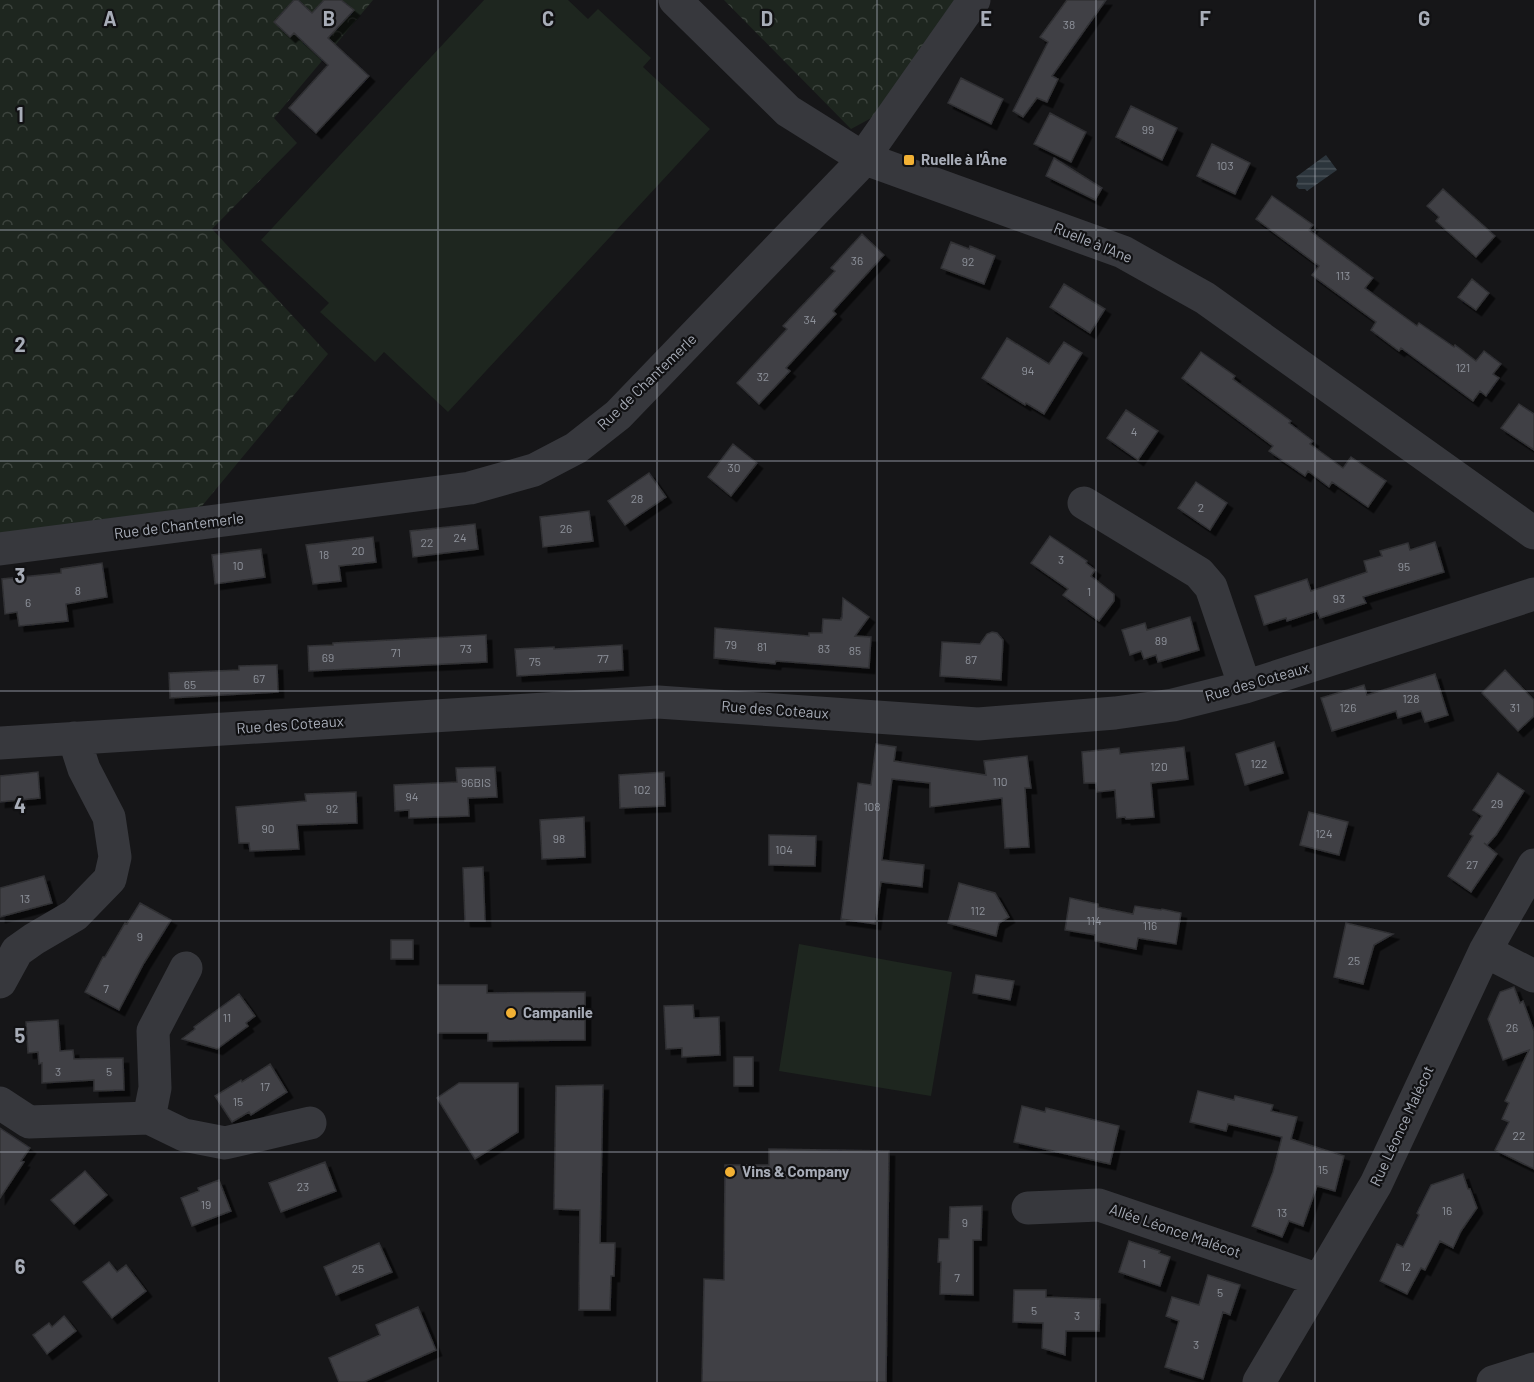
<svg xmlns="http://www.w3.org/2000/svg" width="1534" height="1382" font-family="Barlow,sans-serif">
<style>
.grass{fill:#1e261f}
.forest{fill:url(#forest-crowns)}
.water{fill:url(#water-rules)}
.building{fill:#404145;stroke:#303034;stroke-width:1.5;filter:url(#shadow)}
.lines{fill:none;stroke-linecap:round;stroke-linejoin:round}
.minor{stroke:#37383d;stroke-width:33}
.grid{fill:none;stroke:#a8adb8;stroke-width:1.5;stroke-opacity:0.55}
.poi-dot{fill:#f2b134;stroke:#111113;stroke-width:2}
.labels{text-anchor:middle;stroke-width:4.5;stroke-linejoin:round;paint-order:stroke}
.number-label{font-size:12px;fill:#8e929b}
.poi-label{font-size:15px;font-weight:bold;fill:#a8adb8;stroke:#111113;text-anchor:start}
.street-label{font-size:15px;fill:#a8adb8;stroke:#111113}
.grid-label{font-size:20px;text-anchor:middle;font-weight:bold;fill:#a8adb8;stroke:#111113;stroke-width:4.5;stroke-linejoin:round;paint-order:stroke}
</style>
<defs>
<pattern id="forest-crowns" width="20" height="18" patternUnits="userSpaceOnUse" patternTransform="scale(1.5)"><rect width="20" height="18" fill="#1e261f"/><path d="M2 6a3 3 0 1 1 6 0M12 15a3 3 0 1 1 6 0" fill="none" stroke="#3c433d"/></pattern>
<pattern id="water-rules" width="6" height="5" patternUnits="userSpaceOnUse" patternTransform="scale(1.5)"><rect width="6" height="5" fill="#2c353c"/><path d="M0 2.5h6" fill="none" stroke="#485056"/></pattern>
<filter id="shadow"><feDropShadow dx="5.5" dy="5.5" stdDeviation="0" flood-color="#0009"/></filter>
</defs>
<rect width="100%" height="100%" fill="#161618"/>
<path class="grass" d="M484,0H568L588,19L598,9L651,58L643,67L710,129L448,412L384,352L375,362L320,312L329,303L261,240Z
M799,944L952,972L931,1096L779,1071Z"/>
<path class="forest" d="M0,0H373L274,118L297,143L212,229L328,354L197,512L0,547Z
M724,0H965L875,116L851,129Z"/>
<path class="water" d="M1326,155L1337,170L1307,191L1305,189H1299L1296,186L1298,180L1296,177Z"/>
<path class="building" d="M294,0H298L312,13L324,0H341L354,10L328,38L369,76L316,133L289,108L328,65L294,33L290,37L274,22Z
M1067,0H1106L1052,76L1058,79L1047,102L1037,98L1023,117L1013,111L1048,42L1040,37Z
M961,78L1003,99L991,124L948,103Z
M1131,106L1177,128L1162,160L1116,137Z
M1050,113L1086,132L1071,162L1034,144Z
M1212,144L1250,163L1235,194L1197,176Z
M1054,158L1102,188L1095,200L1046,176Z
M1443,189L1495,236L1476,257L1436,221L1439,217L1427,206Z
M1272,196L1313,225L1309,230L1373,278L1365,288L1417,326L1419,323L1454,347L1455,345L1476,361L1484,351L1501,364L1493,374L1499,378L1486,396L1480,391L1473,401L1401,348L1399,351L1371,330L1376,322L1312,275L1319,266L1256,219Z
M862,234L884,255L833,311L836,314L786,368L790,371L759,404L737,383L787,329L783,326L835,271L831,268Z
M951,242L969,249L970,246L995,256L984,284L941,268Z
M1472,279L1489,293L1476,310L1458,297Z
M1064,284L1105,309L1090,333L1050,307Z
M1007,338L1049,364L1064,342L1082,353L1044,414L1026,403L1025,405L982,378Z
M1201,352L1235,376L1233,379L1291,421L1289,423L1313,441L1310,444L1343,468L1351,457L1386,481L1368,507L1332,482L1329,487L1308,471L1305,476L1269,451L1273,446L1182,378Z
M1519,404L1534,414V450L1501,428Z
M1126,410L1158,431L1138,460L1107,438Z
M733,444L757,463L731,496L708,477Z
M649,473L666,497L625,525L608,501Z
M1196,482L1227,503L1210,530L1178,508Z
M589,511L593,541L543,547L540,517Z
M475,524L478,549L413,557L410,531Z
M1050,536L1087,561L1086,563L1095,570L1091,576L1114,594V601L1099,621L1063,595L1068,589L1031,563Z
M373,537L376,562L339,566L341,581L313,584L306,545Z
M1435,542L1444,572L1363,597L1366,603L1320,618L1317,611L1287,621L1286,618L1264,625L1255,596L1307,579L1311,591L1367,572L1364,561L1382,556L1380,551L1408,543L1410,550Z
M261,549L265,577L215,584L212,555Z
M102,563L107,597L66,604L68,621L19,626L17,612L5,614L2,579L61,573V569Z
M843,598L869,617L855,636L871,637L869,668L776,661L775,664L714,658L715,628L809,636V633H822L823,619L841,620V618H842Z
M1190,617L1199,650L1158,662L1156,655L1144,659L1141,651L1130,655L1122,630L1145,623L1147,630Z
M992,632L997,633L1003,640L1001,680L940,676L942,642L980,644L987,634Z
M486,635L487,662L309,671L308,646L333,645V643Z
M622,645L623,670L517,676L515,649L554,647V649Z
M277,665L278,692L170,698L169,673L239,670V666Z
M1505,670L1534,700V716L1518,731L1482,693Z
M1435,674L1448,715L1425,722L1421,711L1398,718L1396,711L1332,731L1321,698L1364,685L1367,695Z
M1274,742L1283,773L1245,785L1236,754Z
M876,744L896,747L894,761L986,775L984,761L1027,756L1031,788H1025L1029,847L1005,848L1002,798L930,807V783L892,779L882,860L924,865L922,887L881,882L875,924L841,919L858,783L871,785Z
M1184,747L1188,779L1151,783L1154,817L1126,819L1125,817L1117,818L1115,790L1097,792L1096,783H1084L1082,752L1119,748L1120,754Z
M495,767L497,797L468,798L469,816L409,818V810L395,811L394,785L457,782L456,768Z
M38,772L40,798L0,802V776Z
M664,772L665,806L620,808L619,775Z
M1498,773L1524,791L1496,835L1487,845L1484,843L1497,854L1471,892L1448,876L1473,836L1470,834L1482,816L1473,810Z
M356,792L357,823L297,825L299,849L250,851L249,843H239L236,807L306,801L305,794Z
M1309,812L1348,822L1339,855L1300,845Z
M584,817L585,857L542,859L540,820Z
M769,835L816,836L815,866L769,865Z
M483,867L485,921H465L463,868Z
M44,876L52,903L0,917V888Z
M959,883L995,893L1009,917L999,923L996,936L948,923Z
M1070,898L1098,904V907L1133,914L1135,906L1161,910L1162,909L1181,913L1176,944L1138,938L1136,949L1095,941V935L1065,930Z
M140,903L171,920L144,963L119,1010L85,992L103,957H105L125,923L127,924Z
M1346,923L1393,934L1374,945L1363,984L1334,977Z
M391,940H413V959H391Z
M976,975L1014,981L1010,1000L973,993Z
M438,985H487V993L585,992V1040L488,1041V1033H438Z
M1514,987L1520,1003L1523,1001L1534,1031V1169L1495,1150L1509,1122L1502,1119L1509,1103L1505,1101L1529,1050L1503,1060L1488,1019L1500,992Z
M239,994L255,1016L246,1023L248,1026L217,1049L182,1039L195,1029L194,1027Z
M693,1005L694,1018L719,1017L720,1055L682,1057V1048L666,1049L664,1006Z
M58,1020L60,1051L73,1050L74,1059L123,1058L124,1090L94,1091V1080L42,1083V1063L39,1064L38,1052L28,1053L26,1022Z
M734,1057H753V1086H734Z
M270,1064L287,1092L251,1115L249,1112L232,1122L215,1096L241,1080L242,1082Z
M459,1083H518V1132L475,1159L437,1098Z
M603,1085L600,1243H615L614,1276H611L610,1310H579L580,1210L554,1209L556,1086Z
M1198,1091L1234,1100L1235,1096L1273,1105L1271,1111L1297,1117L1291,1139L1344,1156L1335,1191L1317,1186L1303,1226L1289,1221L1282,1237L1252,1226L1273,1172L1282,1137L1228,1124L1226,1131L1190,1122Z
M1022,1106L1045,1112L1046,1108L1119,1126L1110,1164L1014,1142Z
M0,1128L30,1148L21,1161L24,1162L0,1198Z
M769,1149L889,1151L886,1382H702L704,1279L724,1280L725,1165H769Z
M325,1162L336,1191L281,1212L269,1183Z
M85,1171L107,1195L74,1224L51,1200Z
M1463,1174L1468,1189H1470L1477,1208L1461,1231L1453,1248L1440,1241L1425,1270L1421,1268L1407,1294L1380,1281L1397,1244L1403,1247L1419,1215L1417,1213L1431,1185Z
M219,1180L231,1211L192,1226L181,1198L199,1191L198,1188Z
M982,1206L981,1240H973V1295L940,1294L941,1262H938L939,1239H949L950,1207Z
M1129,1241L1160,1251L1159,1253L1170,1257L1160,1286L1119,1272Z
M379,1243L392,1272L336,1295L324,1267Z
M109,1262L117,1272L126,1265L146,1291L112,1318L83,1282Z
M1208,1275L1240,1285L1230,1315L1223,1312L1203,1379L1165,1367L1179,1321L1166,1316L1172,1297L1199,1305Z
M1014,1290H1046V1297L1100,1299L1099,1331H1066L1065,1355L1042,1348L1043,1323L1013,1322Z
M418,1307L436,1350L364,1382H339L329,1358L380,1335L376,1325Z
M64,1316L76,1331L47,1354L33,1335L49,1323L52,1327Z"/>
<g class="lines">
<path class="minor" d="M675,0L788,111L863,158L1123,252L1205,298L1534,533
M1084,503L1199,573L1211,587L1245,687
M0,549L470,488L534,470L576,448L618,415L856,168L974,0
M0,743L658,702L978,724L1115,713L1173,705L1245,687L1534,594
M1485,951L1534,976
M0,982L17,951L34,939L75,915L110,879L115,857L109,817L84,769L74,738
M0,1103L29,1122L149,1118L184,1135L225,1143L310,1123
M149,1118L155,1088L153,1031L186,968
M1028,1208L1099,1205L1319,1280
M1259,1382L1376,1184L1485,951L1534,865
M1493,1382L1534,1369"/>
</g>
<path class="grid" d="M219,0V1382M438,0V1382M657,0V1382M877,0V1382M1096,0V1382M1315,0V1382M0,230H1534M0,461H1534M0,691H1534M0,921H1534M0,1152H1534"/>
<g class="poi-dot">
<rect x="903" y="154" width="12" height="12" rx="3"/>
<circle cx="511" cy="1013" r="6"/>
<circle cx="730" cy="1172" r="6"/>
</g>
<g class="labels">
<g class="number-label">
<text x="1069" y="29">38</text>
<text x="1148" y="134">99</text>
<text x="1225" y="170">103</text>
<text x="857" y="265">36</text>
<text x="968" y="266">92</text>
<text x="1343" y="280">113</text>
<text x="810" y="324">34</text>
<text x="1463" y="372">121</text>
<text x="1028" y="375">94</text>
<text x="763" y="381">32</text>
<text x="1134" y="436">4</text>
<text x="734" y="472">30</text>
<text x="637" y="503">28</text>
<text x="1201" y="512">2</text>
<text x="566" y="533">26</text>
<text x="460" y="542">24</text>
<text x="427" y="547">22</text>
<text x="358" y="555">20</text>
<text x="324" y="559">18</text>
<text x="1061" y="564">3</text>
<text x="238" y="570">10</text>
<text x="1404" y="571">95</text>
<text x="78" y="595">8</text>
<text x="1089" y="596">1</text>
<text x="1339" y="603">93</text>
<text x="28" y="607">6</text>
<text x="1161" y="645">89</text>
<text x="731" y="649">79</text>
<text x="762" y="651">81</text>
<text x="466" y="653">73</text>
<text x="824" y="653">83</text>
<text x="855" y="655">85</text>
<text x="396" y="657">71</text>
<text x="328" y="662">69</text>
<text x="603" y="663">77</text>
<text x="971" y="664">87</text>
<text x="535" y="666">75</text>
<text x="259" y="683">67</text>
<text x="190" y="689">65</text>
<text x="1411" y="703">128</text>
<text x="1348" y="712">126</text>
<text x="1515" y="712">31</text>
<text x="1259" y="768">122</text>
<text x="1159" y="771">120</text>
<text x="1000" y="786">110</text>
<text x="476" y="787">96BIS</text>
<text x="642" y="794">102</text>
<text x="412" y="801">94</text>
<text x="1497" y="808">29</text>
<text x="872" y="811">108</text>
<text x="332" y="813">92</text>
<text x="268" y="833">90</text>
<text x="1324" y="838">124</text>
<text x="559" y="843">98</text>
<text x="784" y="854">104</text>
<text x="1472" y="869">27</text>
<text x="25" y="903">13</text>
<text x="978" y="915">112</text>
<text x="1094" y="925">114</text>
<text x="1150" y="930">116</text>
<text x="140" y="941">9</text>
<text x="1354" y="965">25</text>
<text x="106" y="993">7</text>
<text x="227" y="1022">11</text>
<text x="1512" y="1032">26</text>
<text x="58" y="1076">3</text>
<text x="109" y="1076">5</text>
<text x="265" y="1091">17</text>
<text x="238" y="1106">15</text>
<text x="1519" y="1140">22</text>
<text x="1323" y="1174">15</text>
<text x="303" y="1191">23</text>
<text x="206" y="1209">19</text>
<text x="1447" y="1215">16</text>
<text x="1282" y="1217">13</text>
<text x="965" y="1227">9</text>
<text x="1144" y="1268">1</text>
<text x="1406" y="1271">12</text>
<text x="358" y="1273">25</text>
<text x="957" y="1282">7</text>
<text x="1220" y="1297">5</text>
<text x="1034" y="1315">5</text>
<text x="1077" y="1320">3</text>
<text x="1196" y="1349">3</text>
</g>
<g class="poi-label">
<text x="921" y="165">Ruelle à l'Âne</text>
<text x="523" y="1018">Campanile</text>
<text x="742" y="1177">Vins &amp; Company</text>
</g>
<g class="street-label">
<text transform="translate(1093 243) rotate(22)" y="5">Ruelle à l'Ane</text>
<text transform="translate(647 382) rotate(-44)" y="5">Rue de Chantemerle</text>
<text transform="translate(179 526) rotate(-7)" y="5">Rue de Chantemerle</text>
<text transform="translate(1257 682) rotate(-16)" y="5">Rue des Coteaux</text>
<text transform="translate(775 710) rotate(4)" y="5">Rue des Coteaux</text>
<text transform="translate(290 725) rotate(-4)" y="5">Rue des Coteaux</text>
<text transform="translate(1402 1126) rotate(-65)" y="5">Rue Léonce Malécot</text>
<text transform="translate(1175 1231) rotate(19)" y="5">Allée Léonce Malécot</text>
</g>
</g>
<g class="grid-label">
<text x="110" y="26">A</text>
<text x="329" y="26">B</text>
<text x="548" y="26">C</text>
<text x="767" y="26">D</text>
<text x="986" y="26">E</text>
<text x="1205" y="26">F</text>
<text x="1424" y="26">G</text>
<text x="20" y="122">1</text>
<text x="20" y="352">2</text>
<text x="20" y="583">3</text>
<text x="20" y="813">4</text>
<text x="20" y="1043">5</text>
<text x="20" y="1274">6</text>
</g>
</svg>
